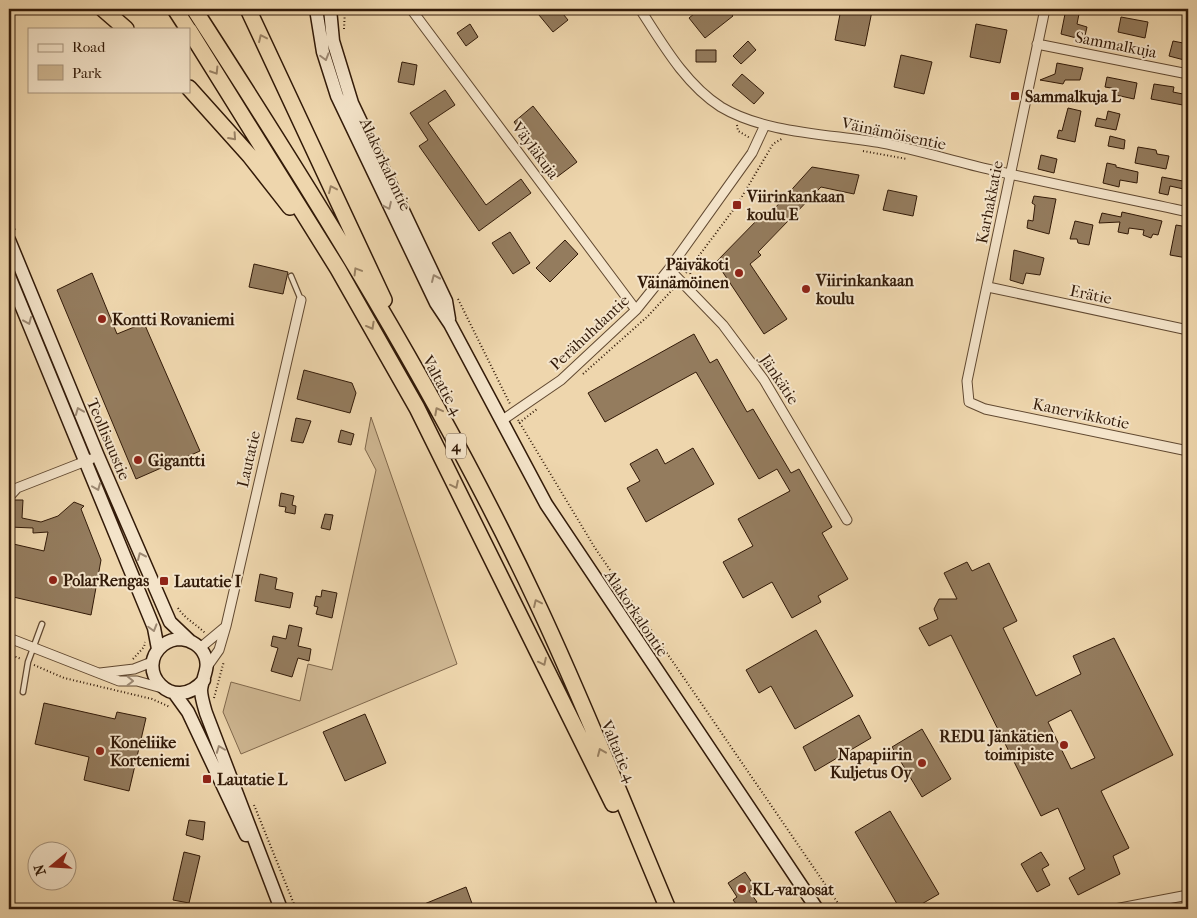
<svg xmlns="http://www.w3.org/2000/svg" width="1197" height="918" font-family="'IM FELL French Canon',serif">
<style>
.green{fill:#ceb691;stroke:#80684c}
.building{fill:#947c5e;stroke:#321a08;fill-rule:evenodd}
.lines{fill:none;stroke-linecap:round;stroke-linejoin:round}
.lane-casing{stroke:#614931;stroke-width:7}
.street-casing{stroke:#614931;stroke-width:11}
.secondary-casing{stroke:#321a08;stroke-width:15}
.highway-casing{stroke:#321a08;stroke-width:18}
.path{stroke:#321a08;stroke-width:2;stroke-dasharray:1 2.5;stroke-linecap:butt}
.lane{stroke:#f4e4ca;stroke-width:4.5}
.street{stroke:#f4e4ca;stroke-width:9}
.secondary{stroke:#f4e4ca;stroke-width:12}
.highway{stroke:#eed6ad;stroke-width:15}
.oneway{stroke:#998163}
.oneway2{stroke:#9d8973}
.poi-dot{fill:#8f2418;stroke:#f4e4ca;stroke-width:2}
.labels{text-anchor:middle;stroke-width:4;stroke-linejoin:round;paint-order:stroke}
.shield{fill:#f4e4ca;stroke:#6c5742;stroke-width:1}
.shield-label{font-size:15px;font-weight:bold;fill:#321a08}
.street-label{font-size:16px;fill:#321a08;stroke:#f4e4ca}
.poi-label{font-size:16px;font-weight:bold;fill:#321a08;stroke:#f4e4ca;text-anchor:start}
</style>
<rect width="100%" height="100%" fill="#eed6ad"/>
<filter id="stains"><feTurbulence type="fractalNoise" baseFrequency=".004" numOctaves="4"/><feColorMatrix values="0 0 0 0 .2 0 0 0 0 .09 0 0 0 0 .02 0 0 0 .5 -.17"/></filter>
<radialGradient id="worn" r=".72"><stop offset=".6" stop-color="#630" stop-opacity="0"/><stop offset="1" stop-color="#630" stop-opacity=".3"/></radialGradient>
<path class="green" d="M371,417L457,664L241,754L223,712L231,682L300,701L308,664L332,670L376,470L365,449Z"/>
<path class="building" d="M534,9H559L568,20L553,32Z
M700,9H727L733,16L705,38L689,18Z
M841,9L872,11L865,46L835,40Z
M1066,9H1080L1077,24L1087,27L1084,40L1061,34Z
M1121,17L1148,22L1145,38L1118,32Z
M470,24L478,37L466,46L457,33Z
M976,24L1007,30L1000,63L970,57Z
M748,41L756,50L741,64L733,56Z
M1173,41L1188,44V61L1169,56Z
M696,50H716V62H696Z
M901,55L932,62L924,94L894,87Z
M402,62L417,65L414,85L398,82Z
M1057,63L1083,68L1080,80H1065L1063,84L1040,80L1055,74Z
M742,74L764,93L754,104L732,85Z
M1107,77L1137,83L1134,99L1116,95L1117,89L1105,87Z
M1154,84L1174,87L1173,92L1188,95V106L1151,99Z
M445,90L455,105L428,123L486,205L521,179L531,193L479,231L419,146L428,140L410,113Z
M533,106L577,162L557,177L514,122Z
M1068,108L1081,111L1075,142L1057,138L1059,130L1062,131Z
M1108,111L1120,114L1116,130L1095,126L1097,118L1106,120Z
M1110,136L1125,140L1124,149L1108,146Z
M1138,147L1156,150L1157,154L1169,156L1166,169L1135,163Z
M1041,155L1057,159L1054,173L1038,169Z
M1107,163L1116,165V167L1138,172L1137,183L1120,180L1119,187L1103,183Z
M812,167L859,175L854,194L821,187L758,252L761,255L750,264L787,319L764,334L716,262L762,215L766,218Z
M1162,177L1188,182V190L1170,186L1168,195L1159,193Z
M888,190L917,196L913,216L883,210Z
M1034,196L1056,199L1049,234L1027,228L1028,220L1033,221L1035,205L1032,203Z
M1122,212L1162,221L1158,235L1153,234L1151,238L1143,235L1144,230L1129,228L1128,234L1118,232L1120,222L1099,223L1102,213L1121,217Z
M1075,221L1093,225L1089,245L1078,243L1077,239H1070Z
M1176,225L1188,227L1187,258L1170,255Z
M510,232L530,263L513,274L492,243Z
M565,240L578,254L550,282L536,268Z
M1014,250L1044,258L1040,275L1026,273L1023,284L1010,280Z
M254,264L288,272L283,294L249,287Z
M92,273L117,334L144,323L200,451L136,479L57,290Z
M694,334L710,363L717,359L747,412L753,409L791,473L799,469L832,527L822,533L848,579L818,596L821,602L792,618L772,582L743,598L723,562L753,546L738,519L790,491L777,469L759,479L696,372L605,422L588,393Z
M304,370L352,383L356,393L350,413L297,399Z
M296,418L311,421L303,443L291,441Z
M341,430L354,434L351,445L338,442Z
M693,448L714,484L646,522L627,488L640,481L630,464L657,449L665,464Z
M281,493L294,496L292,505L296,506L295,514L285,512L286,507L279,506Z
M15,500H23L22,518L41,522L58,516L74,502L84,506L81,509L101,560L91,615L9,596V543L44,551L48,532L33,533V528L9,527L12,502Z
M325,514L333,515L330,530L321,528Z
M967,562L972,571L989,563L1017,621L1003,628L1036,696L1081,674L1073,656L1114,638L1173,755L1101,791L1129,848L1113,856L1120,874L1078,895L1069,878L1085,869L1058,808L1041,816L951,635L929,646L919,628L938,619L934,609L939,599H957L944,573ZM1071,710L1095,758L1071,769L1048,722Z
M260,574L277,578L275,589L293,593L290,608L255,601Z
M322,590L337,593L332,618L316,614L318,607L314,606L316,596L321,597Z
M289,625L302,628L298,646L311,649L309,661L298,658L292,677L271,671L278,648L271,646L273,636L286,639Z
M816,630L853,696L795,729L771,686L759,693L746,670Z
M44,703L115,719L117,712L146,718L129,791L84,780L89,757L35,744Z
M365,714L386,763L345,781L323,732Z
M859,715L871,738L815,771L803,747Z
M922,729L951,779L922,797L892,747Z
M890,811L939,894L913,909H900L855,832Z
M189,820L205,822L203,840L186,835Z
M184,852L200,856L189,903L173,900Z
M1041,852L1049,865L1042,869L1050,885L1037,892L1021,864Z
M745,872L755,887L749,891L757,902L753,905L757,909H740L733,900L737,897L728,883Z
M466,887L474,909H412Z"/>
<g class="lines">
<defs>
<path id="lane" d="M291,276L301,300
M23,692L28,662L42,624"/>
<path id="street" d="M411,9L636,310
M640,9C662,43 685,84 721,107C766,134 831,134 882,143C919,150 956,162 992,170C1058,185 1123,198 1188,212
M1045,9L967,381L969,402L985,409L1188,451
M1037,44L1188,74
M669,269L723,325L764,380L847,520
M988,287L1188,330
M501,421L561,380L636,310L669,269L752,153L765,125
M9,497L17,488L91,459
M9,638L119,681H137L162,688
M200,648L224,628
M207,667L219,650L226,626L301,300
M100,673L134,669L152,662
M1115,909L1188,895"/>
<path id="secondary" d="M316,9L323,52L337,96L436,303L450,324L546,504L817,909
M330,9L333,41L352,103L446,301L449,319
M9,240L98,456L170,622L191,642
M9,276L154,628L158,649
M204,680C173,716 133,669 163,645C168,641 174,639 181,639C191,640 201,646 205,656C210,668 202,678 201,690C201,697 204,706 206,713L281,909
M175,694L188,712L246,835"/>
<path id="highway" d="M103,9L126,29
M175,9L188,29
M194,9C318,201 440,396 537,603C584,703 625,807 668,909
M248,9L384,300
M189,30L338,269L417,408L613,804
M189,88L250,156L290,207"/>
</defs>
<use href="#lane" class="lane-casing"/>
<use href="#street" class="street-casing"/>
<use href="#secondary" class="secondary-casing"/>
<use href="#highway" class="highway-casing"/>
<path class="path" d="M87,9L88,10
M344,29L345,9
M737,125L738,131L750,138
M863,151L907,159
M9,216L15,230
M684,265L689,269L692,279
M686,273L737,205L773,144L783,138
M458,299L510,404
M583,374L648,316L674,288
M518,420L595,548L842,909
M519,423L537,409
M178,608C185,619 196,624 205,633
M9,654L21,659
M133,659L144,647L145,642
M34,665L64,678L152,699L170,707
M214,698L224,661
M254,805L296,909"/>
<use href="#lane" class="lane"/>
<use href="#street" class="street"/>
<use href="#secondary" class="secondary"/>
<use href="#highway" class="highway"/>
</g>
<defs><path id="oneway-chevron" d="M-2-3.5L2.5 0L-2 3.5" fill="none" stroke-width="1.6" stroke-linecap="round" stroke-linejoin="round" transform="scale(1.25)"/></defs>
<g class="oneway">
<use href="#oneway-chevron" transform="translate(262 38) rotate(-115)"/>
<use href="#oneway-chevron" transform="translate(215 71) rotate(58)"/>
<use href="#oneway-chevron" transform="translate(233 137) rotate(48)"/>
<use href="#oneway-chevron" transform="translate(332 189) rotate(-115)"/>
<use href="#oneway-chevron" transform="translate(357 271) rotate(-121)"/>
<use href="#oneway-chevron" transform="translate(371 326) rotate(61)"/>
<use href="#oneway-chevron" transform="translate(438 411) rotate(-118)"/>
<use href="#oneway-chevron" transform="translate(455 485) rotate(64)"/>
<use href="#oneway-chevron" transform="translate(537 603) rotate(-115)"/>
<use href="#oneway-chevron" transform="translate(543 662) rotate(64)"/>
<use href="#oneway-chevron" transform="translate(601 752) rotate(-113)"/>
</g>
<g class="oneway2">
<use href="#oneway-chevron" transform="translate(325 57) rotate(74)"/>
<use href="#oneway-chevron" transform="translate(388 206) rotate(65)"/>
<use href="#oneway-chevron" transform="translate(435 278) rotate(-114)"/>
<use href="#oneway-chevron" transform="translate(28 321) rotate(67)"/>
<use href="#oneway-chevron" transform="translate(79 411) rotate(-112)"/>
<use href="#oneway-chevron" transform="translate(97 487) rotate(68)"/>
<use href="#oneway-chevron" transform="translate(141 556) rotate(-114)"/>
<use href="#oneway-chevron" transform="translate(153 628) rotate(74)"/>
<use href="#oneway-chevron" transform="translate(130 681) rotate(1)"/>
<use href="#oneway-chevron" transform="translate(220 749) rotate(-111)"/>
</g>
<g class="poi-dot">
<rect x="1010" y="91" width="10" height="10" rx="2.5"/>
<rect x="732" y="200" width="10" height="10" rx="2.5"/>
<circle cx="739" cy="273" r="5"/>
<circle cx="806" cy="289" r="5"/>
<circle cx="102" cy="319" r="5"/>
<circle cx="138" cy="460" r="5"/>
<circle cx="53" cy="580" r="5"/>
<rect x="159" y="576" width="10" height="10" rx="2.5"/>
<circle cx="1064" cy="745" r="5"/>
<circle cx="100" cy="751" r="5"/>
<circle cx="922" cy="763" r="5"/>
<rect x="202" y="774" width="10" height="10" rx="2.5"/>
<circle cx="742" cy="889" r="5"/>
</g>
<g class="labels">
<rect class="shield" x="446" y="433.5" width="20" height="25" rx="4"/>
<g class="shield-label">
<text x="456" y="451">4</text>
</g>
<g class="street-label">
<text transform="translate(1116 44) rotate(11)" y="6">Sammalkuja</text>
<text transform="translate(894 133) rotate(12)" y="6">Väinämöisentie</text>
<text transform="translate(536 150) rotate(53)" y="6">Väyläkuja</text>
<text transform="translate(386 164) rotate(65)" y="6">Alakorkalontie</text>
<text transform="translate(989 202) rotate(-79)" y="6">Karhakkatie</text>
<text transform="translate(1091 294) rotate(12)" y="6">Erätie</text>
<text transform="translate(589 332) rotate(-43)" y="6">Perähuhdantie</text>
<text transform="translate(780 379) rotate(56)" y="6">Jänkätie</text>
<text transform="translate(443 385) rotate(61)" y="6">Valtatie 4</text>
<text transform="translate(1081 413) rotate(12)" y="6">Kanervikkotie</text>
<text transform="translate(109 439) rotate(67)" y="6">Teollisuustie</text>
<text transform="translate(248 459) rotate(-77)" y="6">Lautatie</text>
<text transform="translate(637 613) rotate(56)" y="6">Alakorkalontie</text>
<text transform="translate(619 751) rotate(67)" y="6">Valtatie 4</text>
</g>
<g class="poi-label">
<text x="1025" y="102">Sammalkuja L</text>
<text x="747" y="202">Viirinkankaan<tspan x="747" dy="18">koulu E</tspan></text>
<text x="729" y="270" text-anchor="end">Päiväkoti<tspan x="729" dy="18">Väinämöinen</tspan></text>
<text x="816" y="286">Viirinkankaan<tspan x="816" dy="18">koulu</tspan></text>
<text x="112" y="325">Kontti Rovaniemi</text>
<text x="148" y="466">Gigantti</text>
<text x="63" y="586">PolarRengas</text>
<text x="174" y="587">Lautatie I</text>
<text x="1054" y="742" text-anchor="end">REDU Jänkätien<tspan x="1054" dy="18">toimipiste</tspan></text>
<text x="110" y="748">Koneliike<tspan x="110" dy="18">Korteniemi</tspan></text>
<text x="912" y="760" text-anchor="end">Napapiirin<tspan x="912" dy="18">Kuljetus Oy</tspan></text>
<text x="217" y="785">Lautatie L</text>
<text x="752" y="895">KL-varaosat</text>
</g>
</g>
<rect width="1197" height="918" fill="none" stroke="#eed6ad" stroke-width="30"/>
<rect x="10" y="10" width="1177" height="898" fill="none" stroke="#321a08" stroke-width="2.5"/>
<rect x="15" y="15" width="1167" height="888" fill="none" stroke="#321a08"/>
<rect x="28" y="28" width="162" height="65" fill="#f4e4ca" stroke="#a6937c"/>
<rect x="38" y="44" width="25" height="8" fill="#f4e4ca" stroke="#a6937c"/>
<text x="72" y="52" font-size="15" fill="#321a08">Road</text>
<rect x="38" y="65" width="25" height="15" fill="#ceb691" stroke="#a6937c"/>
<text x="72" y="78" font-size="15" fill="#321a08">Park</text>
<g transform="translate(52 866) rotate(252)"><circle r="24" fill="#f4e4ca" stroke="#a6937c"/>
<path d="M0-4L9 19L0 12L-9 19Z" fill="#8f2418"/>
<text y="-8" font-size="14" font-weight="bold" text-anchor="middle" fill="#321a08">N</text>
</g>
<rect width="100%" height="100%" filter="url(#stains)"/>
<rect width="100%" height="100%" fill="url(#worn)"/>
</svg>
